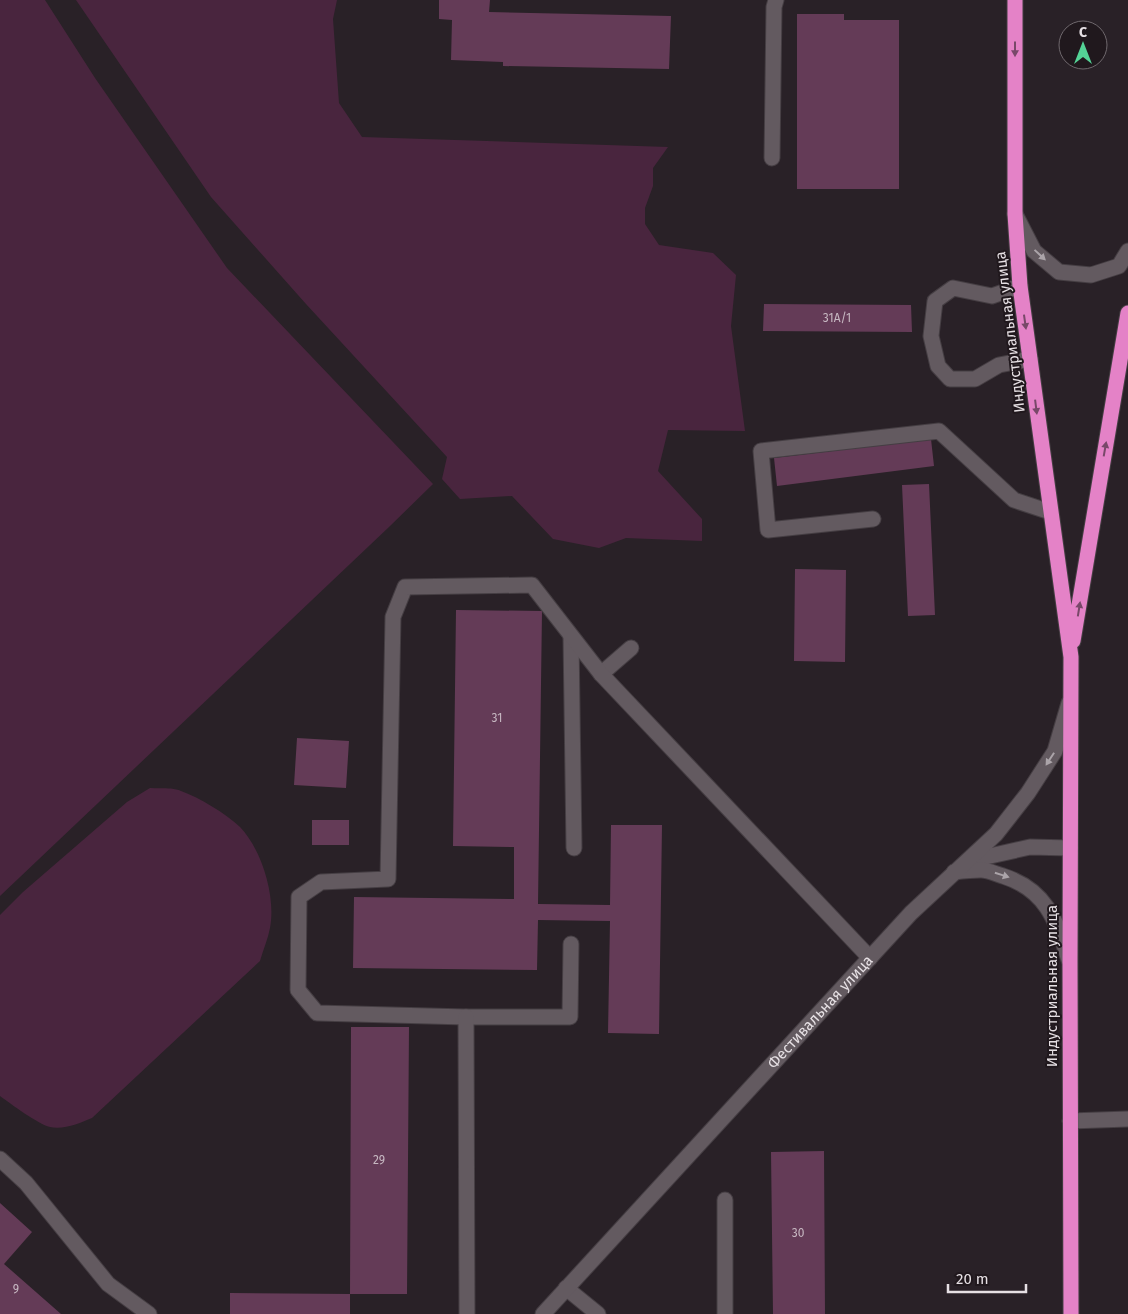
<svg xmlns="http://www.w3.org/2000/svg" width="1128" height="1314" font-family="'Fira Sans',sans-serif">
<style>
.green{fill:#49253e}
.building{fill:#643b57}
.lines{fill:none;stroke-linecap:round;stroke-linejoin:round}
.minor-casing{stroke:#453e43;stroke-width:17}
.highway-casing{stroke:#453e43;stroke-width:17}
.minor{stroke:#635a60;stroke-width:15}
.highway{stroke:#e482c7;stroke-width:15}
.oneway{fill:#784869}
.oneway2{fill:#aba4a9}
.labels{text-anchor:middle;stroke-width:4;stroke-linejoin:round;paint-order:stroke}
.number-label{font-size:12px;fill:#c6b7c1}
.street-label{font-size:15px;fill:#e6e0e4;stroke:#20181d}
</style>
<rect width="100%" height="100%" fill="#292127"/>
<path class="green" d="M0,0H45L95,78L227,268L433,484L389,527L0,896Z
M76,0H337L333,19L339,103L362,137L668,147L653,168V186L645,208V224L659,245L713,253L736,275L731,326L745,431L668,430L658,471L702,519V541L626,538L599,548L553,539L512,496L460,499L442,479L447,457L306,304L211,197Z
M150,788C159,789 172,787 181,791C200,798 225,813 240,827C262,850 276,897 270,928C268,939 263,950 260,961L92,1118C80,1123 64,1130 50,1127C38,1124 11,1104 0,1096V915L23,892L127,802Z"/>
<path class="building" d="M439,0H490L489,12L671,16L669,69L503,66V62L451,60L452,20L439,19Z
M797,14H844V20H899V189H797Z
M764,304L911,305L912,332L763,331Z
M931,439L934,466L777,486L774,458Z
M929,484L935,615L908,616L902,485Z
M795,569L846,570L845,662L794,661Z
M456,610L542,611L538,904L610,905L611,825H662L659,1034L608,1033L610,921L538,920L537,970L353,968L354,897L514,899V847L453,846Z
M297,738L349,741L346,788L294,785Z
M312,820H349V845H312Z
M351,1027H409L407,1294H350Z
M824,1151L825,1314H773L771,1152Z
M0,1203L32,1232L4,1264L61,1314H0Z
M230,1293L350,1294V1314H230Z"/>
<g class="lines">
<defs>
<g id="minor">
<path d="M772,158L774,7L776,0"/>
<path d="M1015,214L1034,251L1059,272L1091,275L1119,266L1128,251"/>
<path d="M1020,286L992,296L953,288L935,301L931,336L938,366L950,379H975L999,365L1030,359"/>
<path d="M873,519L768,530L761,451L939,431L1014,500L1050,512"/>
<path d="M571,637L574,848"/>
<path d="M601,674L631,648"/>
<path d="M969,864L981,858L1030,847L1070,848"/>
<path d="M954,872C963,871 972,870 981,870C988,870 996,874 1003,876C1047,890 1056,921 1069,960"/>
<path d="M571,944L570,1017H466L317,1013L298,990L299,897L321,882L388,879L393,617L405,587L532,585L601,674L870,958"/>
<path d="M466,1017L467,1314"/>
<path d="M1070,1121L1128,1119"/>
<path d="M0,1159L26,1183L108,1284L149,1314"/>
<path d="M725,1200V1314"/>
<path d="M566,1288L598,1314"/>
<path id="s1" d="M543,1314L911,913L996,834L1028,793L1055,751L1069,703"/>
</g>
<path id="highway" d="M1015,0V214L1020,286L1071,657L1070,962L1071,1314
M1073,641L1128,313"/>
</defs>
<use href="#minor" class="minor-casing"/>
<use href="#highway" class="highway-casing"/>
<use href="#minor" class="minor"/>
<use href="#highway" class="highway"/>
</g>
<defs><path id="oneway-solid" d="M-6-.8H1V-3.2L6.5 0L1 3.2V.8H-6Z" transform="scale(1.25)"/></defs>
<g class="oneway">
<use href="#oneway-solid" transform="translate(1015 49) rotate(90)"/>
<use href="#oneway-solid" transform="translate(1025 322) rotate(82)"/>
<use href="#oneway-solid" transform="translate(1036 407) rotate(83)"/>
<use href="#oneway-solid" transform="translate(1105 449) rotate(-80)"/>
<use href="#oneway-solid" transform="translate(1079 609) rotate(-81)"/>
</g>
<g class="oneway2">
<use href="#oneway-solid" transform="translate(1040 255) rotate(43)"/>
<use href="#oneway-solid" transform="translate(1050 759) rotate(123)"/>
<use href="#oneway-solid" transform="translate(1002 875) rotate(18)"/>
</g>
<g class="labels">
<g class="number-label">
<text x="837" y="322">31А/1</text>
<text x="497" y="722">31</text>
<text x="379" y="1164">29</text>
<text x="798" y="1237">30</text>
<text x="16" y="1293">9</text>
</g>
<g class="street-label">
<text transform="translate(1010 332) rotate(-97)" y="5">Индустриальная улица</text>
<text transform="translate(1052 986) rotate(-90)" y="5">Индустриальная улица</text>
<text dy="5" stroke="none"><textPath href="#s1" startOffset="410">Фестивальная улица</textPath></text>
</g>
</g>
<g transform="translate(1083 45)"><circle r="24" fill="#20181d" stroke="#6f686d"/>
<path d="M0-4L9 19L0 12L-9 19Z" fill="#54d396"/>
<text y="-8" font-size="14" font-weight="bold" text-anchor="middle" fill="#e6e0e4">С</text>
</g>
<path d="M948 1284v8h78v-8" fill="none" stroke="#e6e0e4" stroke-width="2.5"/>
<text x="956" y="1284" font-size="15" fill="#e6e0e4" stroke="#20181d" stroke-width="4" paint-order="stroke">20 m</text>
</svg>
